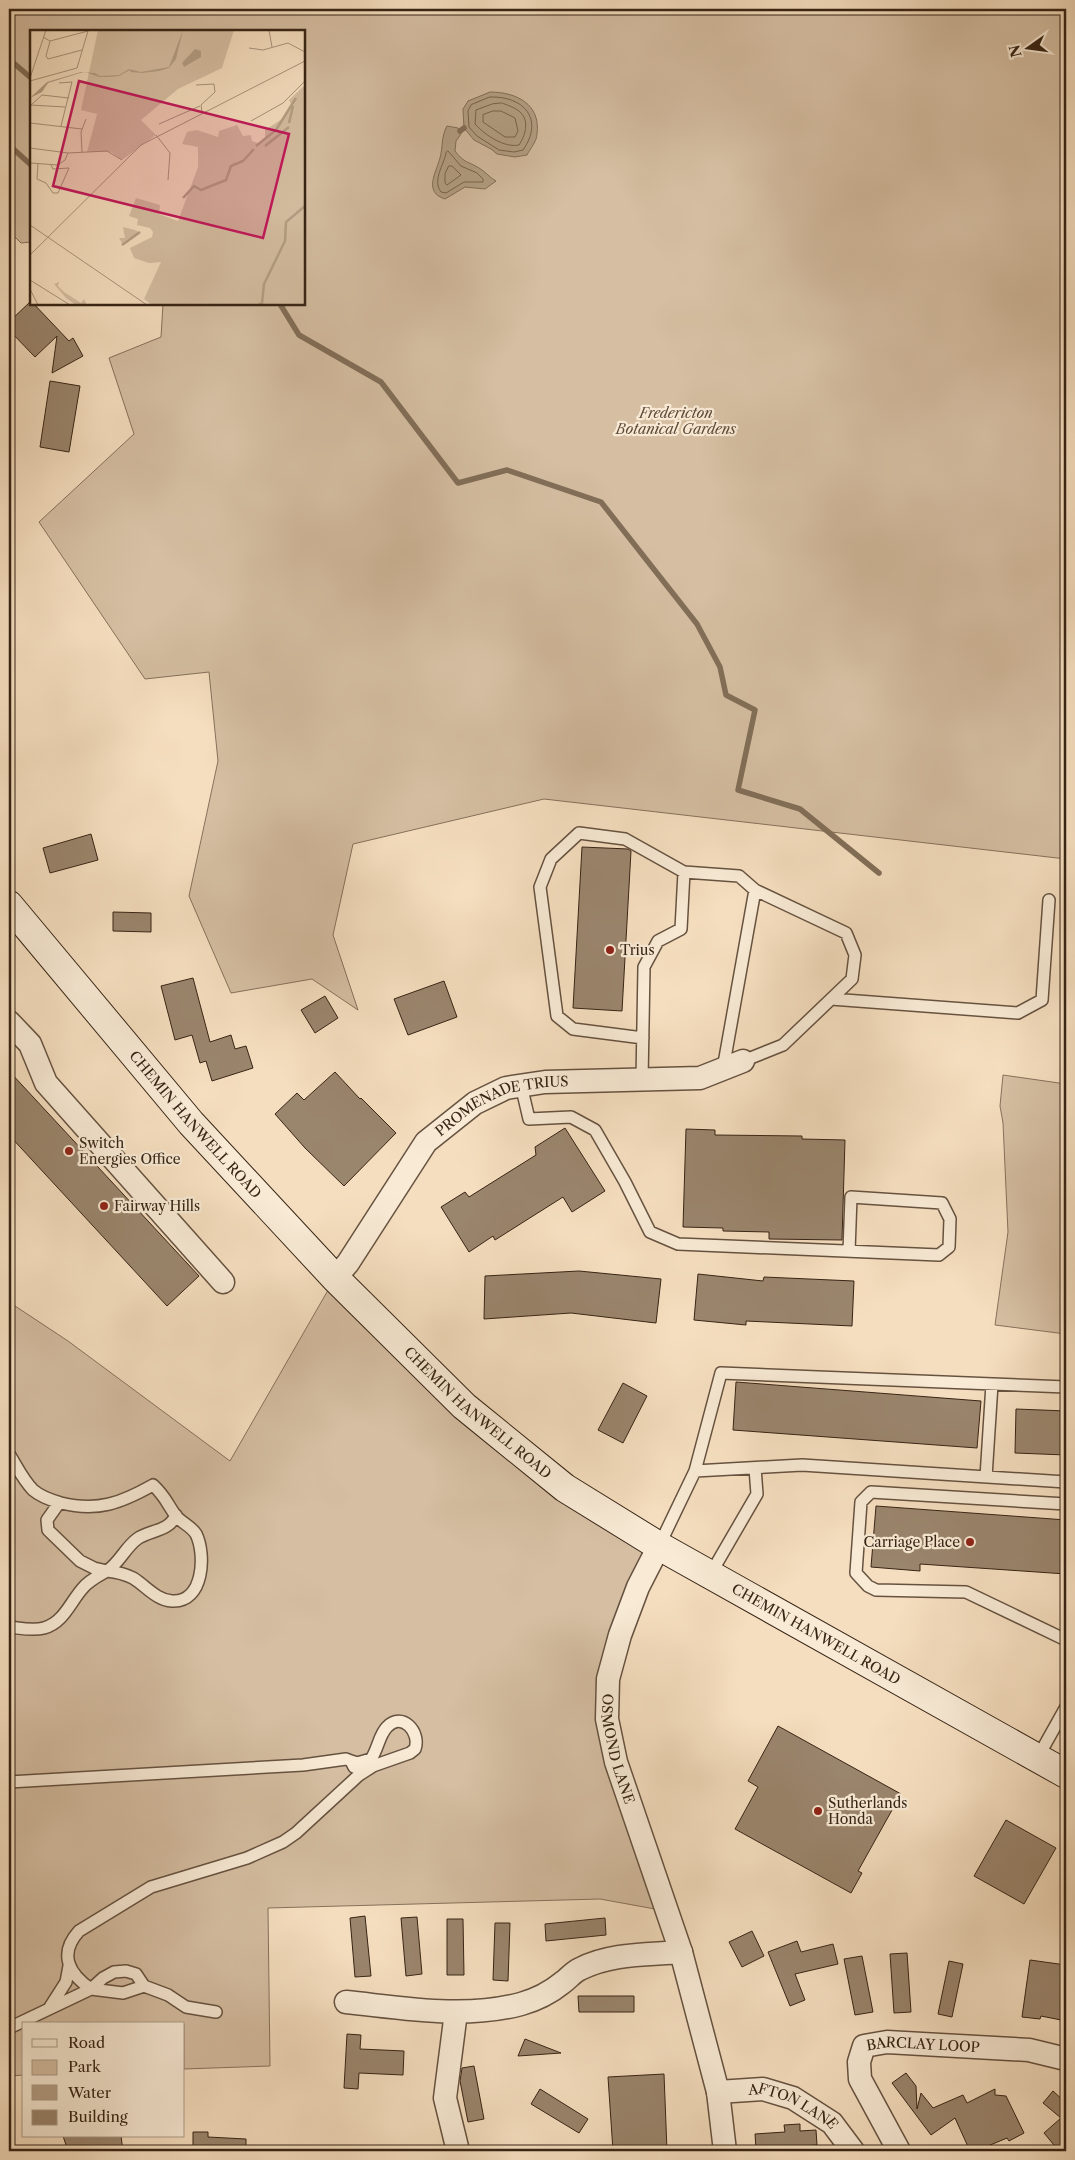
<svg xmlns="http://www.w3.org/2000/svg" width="1075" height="2160" font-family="'Libre Caslon Text',serif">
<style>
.green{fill:#d5bea2;stroke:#86715c}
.water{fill:#b49f85;stroke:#826e58}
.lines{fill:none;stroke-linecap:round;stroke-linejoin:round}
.shore{stroke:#76624d;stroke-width:1}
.stream{stroke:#826e58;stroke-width:5.5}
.building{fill:#9a856d;stroke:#372415}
.service-casing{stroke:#665240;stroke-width:14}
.minor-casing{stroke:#665240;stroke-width:25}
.secondary-casing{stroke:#372415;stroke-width:30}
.service{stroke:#f8ead5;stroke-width:11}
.minor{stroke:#f8ead5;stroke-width:22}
.secondary{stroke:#f8ead5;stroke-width:28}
.poi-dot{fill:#8f2418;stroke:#f8ead5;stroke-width:2}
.labels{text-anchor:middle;stroke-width:4.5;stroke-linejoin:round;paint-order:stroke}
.park-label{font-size:14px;font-style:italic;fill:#5e4a38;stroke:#f8ead5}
.poi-label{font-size:14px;fill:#372415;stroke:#f8ead5;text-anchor:start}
.street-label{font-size:14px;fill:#372415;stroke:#f8ead5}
.inset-river{fill:none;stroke:#b49f85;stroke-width:2.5}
.inset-road{fill:none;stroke:#a9947b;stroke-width:1}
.view{fill:#c2185b;fill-opacity:0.15;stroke:#c2185b;stroke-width:2.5}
.inset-edge{fill:none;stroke:#372415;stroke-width:2.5}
</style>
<rect width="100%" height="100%" fill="#f5debf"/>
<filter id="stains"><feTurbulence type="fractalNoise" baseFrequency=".004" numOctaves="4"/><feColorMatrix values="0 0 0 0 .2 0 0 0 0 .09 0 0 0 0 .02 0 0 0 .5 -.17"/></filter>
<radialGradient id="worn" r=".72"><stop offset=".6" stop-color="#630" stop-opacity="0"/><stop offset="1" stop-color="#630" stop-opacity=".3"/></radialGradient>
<path class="green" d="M9,9H1066V859L544,799L353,844L333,935L358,1010L312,979L231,993L189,896L218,761L209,672L145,679L39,522L134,434L109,358L161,337L163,304H304V31H31V242L21,243L9,231Z
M1003,1075L1066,1084V1334L995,1325L1008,1232L1003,1123L1000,1106Z
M335,1278L464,1406L659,1546L638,1587L607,1719L666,1911L600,1899L268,1908L270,2066L184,2069V2024H24V2075L9,2076V1302L68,1341L230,1461Z"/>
<path class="water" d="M490,92C516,92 541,104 537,134C537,141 530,149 527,155L515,157L497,154L491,149L474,140L464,128L463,109L468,101Z
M447,126L458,128L461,134L456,141L455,151C465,164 468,161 479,168C486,172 490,178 496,181L485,189L465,187L445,199C423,192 436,173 440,158C443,147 441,137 447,126Z"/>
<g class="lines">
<path class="shore" d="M490,97C525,96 544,120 523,150L514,152L499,150L477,136L469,127L468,111L471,105Z
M502,103C507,105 516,108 520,112C530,121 525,136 519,145C504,148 485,135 475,124L476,110L492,104Z
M493,111H501L515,118L518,131L515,137H505L483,122V115Z
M448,151L461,166L477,173L483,179V182H464L446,193L441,192C432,180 444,165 446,153Z
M449,166H452L461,175L447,185L445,183V174Z"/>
<path class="stream" d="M9,59L31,78
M460,131L464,128
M9,145L31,165
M280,304L299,335L381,382L458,483L507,470L601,502L697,624L720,667L726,695L755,710L738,790L800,809L879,873"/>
</g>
<path class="building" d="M31,301L69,341L73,338L83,356L52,373L57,336L35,357L9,330V322Z
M50,381L80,386L69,452L40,447Z
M91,834L98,860L50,873L43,848Z
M582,847L628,849L631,851L622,1011L573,1008Z
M113,912L151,913V932L113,931Z
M193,978L210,1042L231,1035L235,1049L246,1046L253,1068L212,1081L206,1061L200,1063L192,1035L175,1040L161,986Z
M444,981L457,1017L408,1035L394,999Z
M325,996L338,1018L315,1033L301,1010Z
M9,1071L199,1276L167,1306L9,1135Z
M335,1072L360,1099L361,1098L396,1133L344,1186L305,1148L275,1114L297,1093L304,1100Z
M565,1128L605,1191L572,1212L563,1197L495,1240L493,1236L469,1252L441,1207L465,1192L469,1197L536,1155L535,1147Z
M686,1129L715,1130V1135L802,1136V1139L845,1140L842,1240L769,1239V1232L723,1231V1228L683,1227Z
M579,1271L661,1279L656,1323L571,1313L484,1319L485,1276Z
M698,1274L763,1281L764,1277L854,1281L852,1326L746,1321V1325L694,1320Z
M736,1382L981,1401L977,1448L733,1430Z
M623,1383L647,1396L623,1443L598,1430Z
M1016,1409L1066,1411V1455L1015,1453Z
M876,1506L1066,1520V1574L920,1564V1571L871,1567Z
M778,1726L901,1794L858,1871L862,1873L851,1893L735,1829L758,1787L748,1781Z
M1006,1820L1056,1848L1024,1904L974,1876Z
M365,1916L371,1976L355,1977L350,1918Z
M417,1917L422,1974L406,1976L401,1918Z
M605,1918L606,1935L546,1941L545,1924Z
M447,1919H463L464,1975H447Z
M495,1923H510L508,1981L493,1980Z
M752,1931L764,1956L742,1967L729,1942Z
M797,1941L801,1952L833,1944L838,1964L795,1974L805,2000L790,2006L768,1952Z
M907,1953L911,2012L894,2013L890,1954Z
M862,1956L873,2012L855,2015L844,1959Z
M1030,1960L1066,1965V2021L1041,2016L1040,2019L1022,2017Z
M949,1961L963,1964L952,2017L938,2014Z
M578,1996H634V2012H579Z
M347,2034L361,2035L360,2049L404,2051L403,2075L359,2073L358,2089L344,2088Z
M525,2039L561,2053L518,2056Z
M474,2066L484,2119L468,2122L460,2081L462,2068Z
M906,2073L916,2086L917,2109L921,2093L933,2108L963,2095L967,2103L995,2089V2095L1006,2096L1024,2133L1009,2141L1007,2138L976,2151H970L955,2118L931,2135L892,2083Z
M664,2074L667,2151H613L608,2077Z
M540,2089L588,2119L579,2133L531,2104Z
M1053,2091L1066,2103V2151H1059L1044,2133L1061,2118L1043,2103Z
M800,2124V2131L816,2130L817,2145L756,2149L755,2134L785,2132L784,2125Z
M193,2132H208V2137L246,2139V2151H193Z
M63,2136H121L123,2151H68Z"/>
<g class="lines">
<defs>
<path id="service" d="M831,999L1018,1013L1042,1000L1049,900
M643,1038L573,1029L557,1016L540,887L551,859L579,833L625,839L684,872
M723,1069L755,890
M642,1080L644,967L658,941L681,929L684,872L739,876L755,890L846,933L855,955L852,979L783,1045L743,1061
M521,1085L529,1119L571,1117L595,1130L625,1182L650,1232L678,1244L939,1255L949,1247L950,1219L942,1203L851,1197L849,1251
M9,1454C16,1465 23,1480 33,1490C41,1497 50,1500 61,1503C98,1512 121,1503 153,1485C166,1497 167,1504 176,1516C182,1523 191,1526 196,1534C206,1554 204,1603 172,1601C156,1600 146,1586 133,1578C125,1574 116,1572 107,1571C98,1576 88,1581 82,1589C70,1603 63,1623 44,1628C33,1631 20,1628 9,1627
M695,1471L721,1373L1066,1387
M986,1477L992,1384
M59,1503L47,1520L48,1530L80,1561L94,1568L107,1571C120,1562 125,1548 137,1539C149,1530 169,1532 176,1515
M1066,1504L871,1492L861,1502L856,1573L868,1586L876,1590L966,1592L1066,1640
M659,1546L695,1471L802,1465L1066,1482
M710,1575L757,1494L755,1468
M1038,1757L1066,1707
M9,1782L303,1765L346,1759L351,1761L354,1767
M50,2007L66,1982L69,1966
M216,2012L186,2007L168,1995L144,1986L136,1974L126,1971L114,1972L103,1978L91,1989C69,1974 58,1954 79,1931L151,1887L247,1858L283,1842L296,1833L359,1775L373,1766L410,1753L415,1749C421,1732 402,1711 387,1727C379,1735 378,1749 371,1759L357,1763L351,1761
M9,2028L91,1989L123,1993L144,1986"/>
<g id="minor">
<path d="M9,1022L30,1044L46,1083L223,1282"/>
<path id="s1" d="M335,1278L348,1263L426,1142L475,1103L506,1088L545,1082L700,1078L743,1061"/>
<path id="s2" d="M659,1546L638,1587L620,1635L608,1679L607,1719L616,1762L681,1952L718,2092L725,2151"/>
<path d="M346,2002C404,2008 464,2019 521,2004C535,2000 551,1992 562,1983C568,1979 573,1972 580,1969C611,1953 647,1955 681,1952"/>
<path d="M456,2012L445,2098L458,2151"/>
<path id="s3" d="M718,2092L763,2089L793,2098L832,2123L853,2151"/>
<path id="s4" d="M899,2151L860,2079L859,2062L864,2046L887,2042L1029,2050L1066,2059"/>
</g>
<g id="secondary">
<path id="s5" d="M9,905L191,1123L335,1278L464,1406L565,1488L659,1546L1066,1774"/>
</g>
</defs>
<use href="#service" class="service-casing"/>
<use href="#minor" class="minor-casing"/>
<use href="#secondary" class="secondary-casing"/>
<use href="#service" class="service"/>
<use href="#minor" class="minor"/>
<use href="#secondary" class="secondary"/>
</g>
<g class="poi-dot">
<circle cx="610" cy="950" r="5"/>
<circle cx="69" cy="1151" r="5"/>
<circle cx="104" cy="1206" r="5"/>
<circle cx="970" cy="1542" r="5"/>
<circle cx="818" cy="1811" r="5"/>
</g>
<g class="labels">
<g class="park-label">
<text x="676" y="418">Fredericton<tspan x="676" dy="16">Botanical Gardens</tspan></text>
</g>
<g class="poi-label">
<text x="620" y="955">Trius</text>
<text x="79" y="1148">Switch<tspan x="79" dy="16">Energies Office</tspan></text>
<text x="114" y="1211">Fairway Hills</text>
<text x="960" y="1547" text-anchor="end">Carriage Place</text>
<text x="828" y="1808">Sutherlands<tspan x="828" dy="16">Honda</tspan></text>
</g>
<g class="street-label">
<text dy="5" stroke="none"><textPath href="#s1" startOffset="251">PROMENADE TRIUS</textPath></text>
<text dy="5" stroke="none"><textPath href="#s5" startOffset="288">CHEMIN HANWELL ROAD</textPath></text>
<text dy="5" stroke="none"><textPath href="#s5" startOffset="692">CHEMIN HANWELL ROAD</textPath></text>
<text dy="5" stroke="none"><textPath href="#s5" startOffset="1098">CHEMIN HANWELL ROAD</textPath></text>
<text dy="5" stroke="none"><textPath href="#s2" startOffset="214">OSMOND LANE</textPath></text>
<text dy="5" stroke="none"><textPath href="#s4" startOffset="175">BARCLAY LOOP</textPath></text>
<text dy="5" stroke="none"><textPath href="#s3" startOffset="79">AFTON LANE</textPath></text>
</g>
</g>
<g transform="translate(30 30)">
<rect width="275" height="275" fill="#f5debf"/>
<path d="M68,0H204L192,38L148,59L111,90L126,105L92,130L81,122H57L67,84L51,80ZM275,55V275H122L114,269L131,232L119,233L104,228L100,218L122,207L123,202L120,198L107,195L108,189L99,186L106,168L130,175L129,184L148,191L168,137V117L152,114L157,102L167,100L188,107L189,101L207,95L213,106L221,105L222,111L228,113L235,110V100L252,89L261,74L259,70ZM93,197L105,200L109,202L92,213L89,208H95ZM29,252L28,256L34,262L51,273L54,269L57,275H46L36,268L24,254Z" fill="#d5bea2"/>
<path d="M153,0L146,29L139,38L129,41L112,43L101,42L100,40L89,46L78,47H69L55,42L50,43L18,53L12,62L0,68L17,52L51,42L65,43L70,46L89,45L99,39L111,42L139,37ZM165,19L171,21V27L154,37L152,33Z" fill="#b49f85"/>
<path class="inset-river" d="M259,93L263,76M226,116L246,100L266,68M235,116L259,97M153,168L164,156L171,160L196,150L201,136L213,131L224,119M92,215L110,202M228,275L232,273L234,254L255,211L256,192L275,176"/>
<path class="inset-road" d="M239,0L242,17M20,11L16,26L18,29L52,20M219,18L233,20L258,13L275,22M0,48L16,0M0,51L47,38L58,1L20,11L13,7M29,53L42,52L31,96M166,55L184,54L185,62L171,75L172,82M0,75L35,77M1,75L12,65L39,68M221,91L253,73L275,51M0,93L52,99M129,94L170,76M126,105L140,123L138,150M0,118L38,123L77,121L92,130M52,122L51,102L56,89M0,133L28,135L35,130L38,123M8,134L7,149L16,153L23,163H28L39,138L23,139L21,135M0,195L117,275M0,225L111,115L275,31M0,250L40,275M0,259L8,275"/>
<path class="view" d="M49,51L259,104L233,208L23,156Z"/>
<rect width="275" height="275" class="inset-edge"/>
</g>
<rect width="1075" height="2160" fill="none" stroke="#f5debf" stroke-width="30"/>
<rect x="10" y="10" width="1055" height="2140" fill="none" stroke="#372415" stroke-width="2.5"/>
<rect x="15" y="15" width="1045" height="2130" fill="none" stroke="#372415"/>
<rect x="22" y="2022" width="162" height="115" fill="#f8ead5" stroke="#ab9b88"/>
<rect x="32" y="2039" width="25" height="8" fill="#f8ead5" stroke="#ab9b88"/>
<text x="68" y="2048" font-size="15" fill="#372415">Road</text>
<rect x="32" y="2060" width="25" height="15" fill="#d5bea2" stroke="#ab9b88"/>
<text x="68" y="2072" font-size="15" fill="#372415">Park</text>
<rect x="32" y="2085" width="25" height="15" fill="#b49f85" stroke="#ab9b88"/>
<text x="68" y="2098" font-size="15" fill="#372415">Water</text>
<rect x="32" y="2110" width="25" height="15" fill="#9a856d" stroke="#ab9b88"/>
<text x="68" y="2122" font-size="15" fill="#372415">Building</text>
<g transform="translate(1028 48) rotate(256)" stroke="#f8ead5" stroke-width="4" paint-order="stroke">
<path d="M0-4L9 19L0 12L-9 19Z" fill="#372415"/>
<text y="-8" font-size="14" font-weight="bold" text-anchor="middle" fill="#372415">N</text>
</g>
<rect width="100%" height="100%" filter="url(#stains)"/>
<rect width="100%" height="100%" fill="url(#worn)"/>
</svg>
